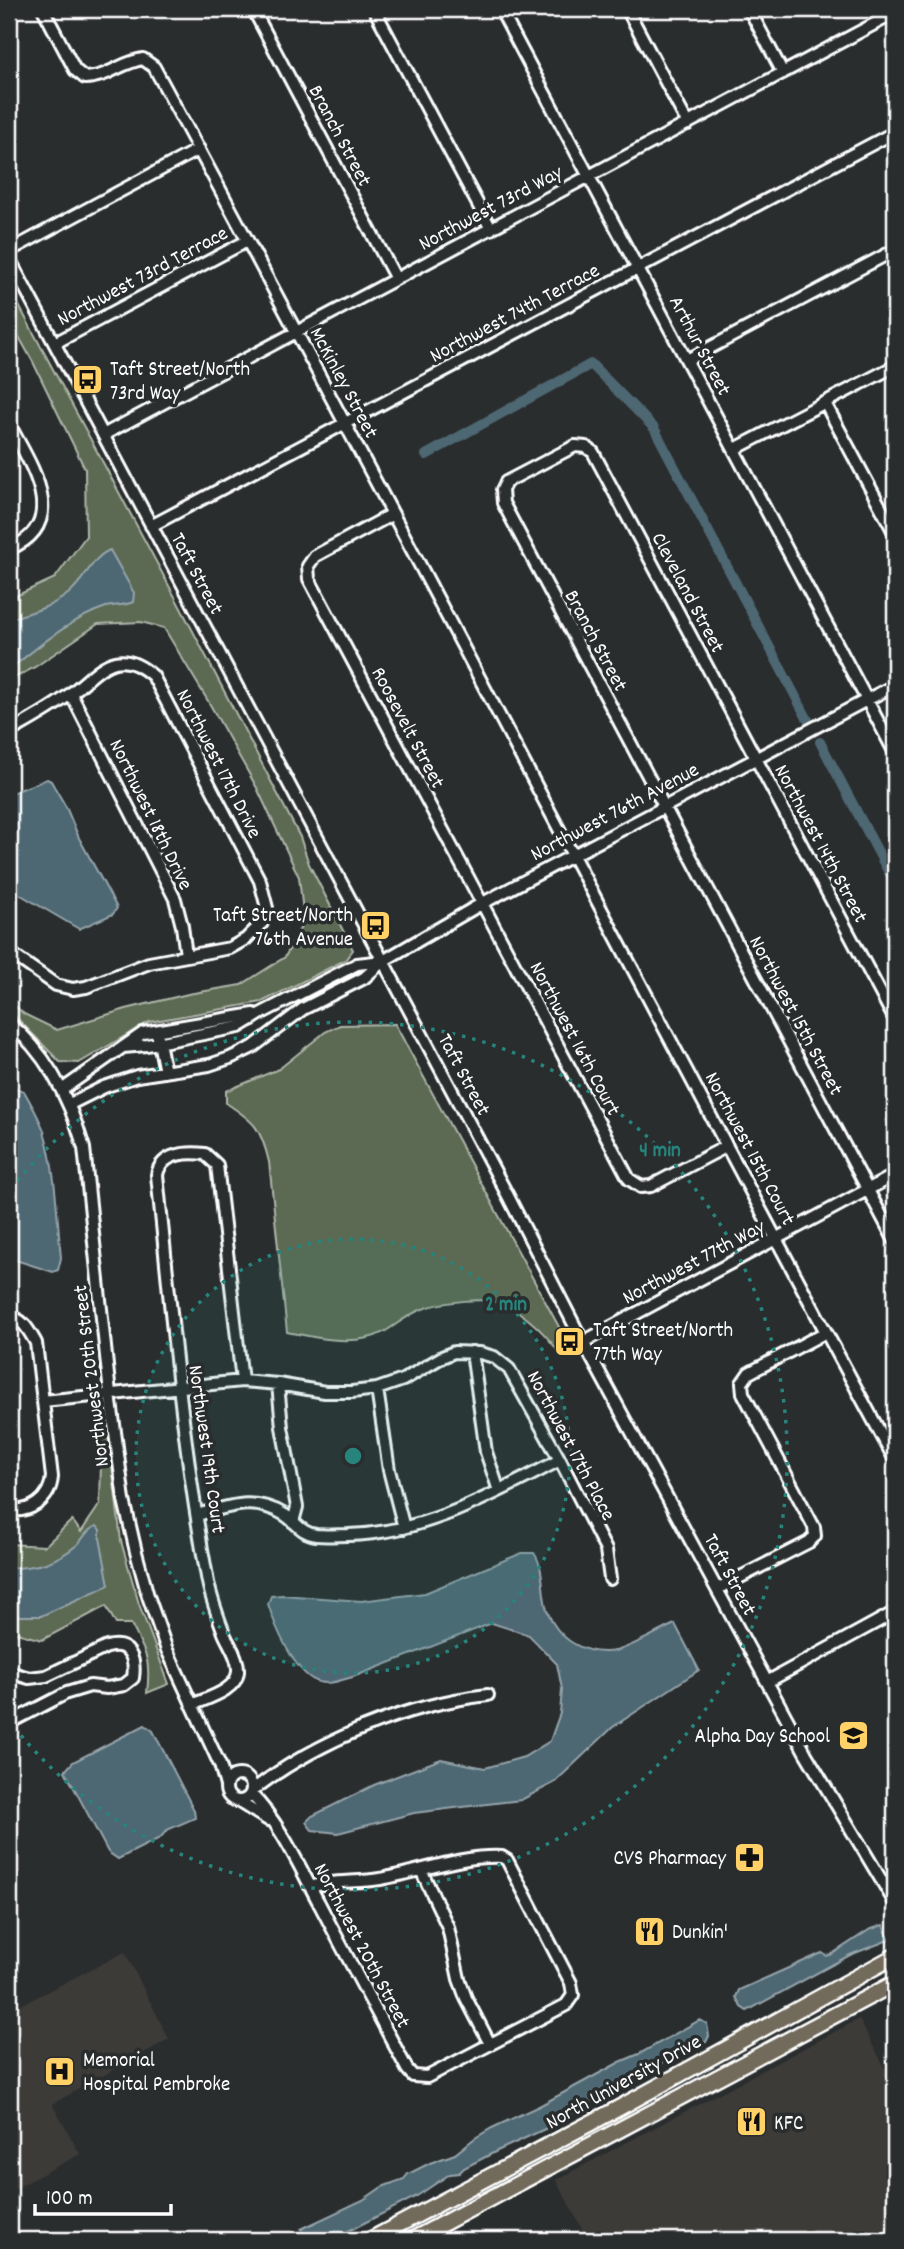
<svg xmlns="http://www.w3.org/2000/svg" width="904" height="2249" font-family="Dekko,sans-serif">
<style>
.built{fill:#3d3a39}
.green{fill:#5c6b53;stroke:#aeb5a9;stroke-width:2}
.water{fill:#4e6773;stroke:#95a4ab;stroke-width:2}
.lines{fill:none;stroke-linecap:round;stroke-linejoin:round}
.canal{stroke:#4e6773;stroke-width:10}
.minor-casing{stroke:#fff;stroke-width:16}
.major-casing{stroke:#fff;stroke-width:19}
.minor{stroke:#2a2d2e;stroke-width:10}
.major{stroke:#726b5a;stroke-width:14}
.ring{fill:none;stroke:#27847c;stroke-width:3.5;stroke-dasharray:3.5 7}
.labels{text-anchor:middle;stroke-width:7;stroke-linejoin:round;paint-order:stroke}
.street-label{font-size:21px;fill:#fff;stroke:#2a2d2e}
.poi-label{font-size:21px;fill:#fff;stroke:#2a2d2e;text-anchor:start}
.centre{fill:#27847c;stroke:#2a2d2e;stroke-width:3.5}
.ring-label{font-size:21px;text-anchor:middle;font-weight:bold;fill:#27847c;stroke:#2a2d2e;stroke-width:7;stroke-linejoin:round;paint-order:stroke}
</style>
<rect width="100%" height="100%" fill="#2a2d2e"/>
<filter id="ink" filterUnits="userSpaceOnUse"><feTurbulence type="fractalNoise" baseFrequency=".0143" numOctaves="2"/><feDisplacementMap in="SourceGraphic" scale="14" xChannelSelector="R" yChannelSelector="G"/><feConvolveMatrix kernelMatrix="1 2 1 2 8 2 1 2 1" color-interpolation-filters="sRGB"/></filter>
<g filter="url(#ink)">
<path class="built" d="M125,1952L169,2039L52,2104L80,2154L9,2192V1988L19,2006Z
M859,2019L887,2072L895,2067V2240H588L556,2180Z"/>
<path class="green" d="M9,287L183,612L300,837L309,864L353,950L345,960L262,1002L149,1022L79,1063L60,1062L9,1010V1001L24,1014L57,1030L126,1009L188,994L241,985L285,957L304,921L299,877L257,788L208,701L164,628L141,622L98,624L35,667L9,681V599L55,578L86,536L85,469L33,362L9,319Z
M395,1024L571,1349L560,1354C547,1335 529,1318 509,1306C490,1295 440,1302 420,1310C401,1318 388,1334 368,1338C342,1344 313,1337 287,1332L269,1162C261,1128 255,1122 226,1103V1091L279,1069L325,1032L340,1025Z
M93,1403L99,1405L106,1414L121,1541L139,1604L169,1684L147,1693C151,1658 146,1654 131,1624H116L106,1606L42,1640L9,1631V1544L45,1546L72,1520L81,1532L100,1504L101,1460Z"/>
<path class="water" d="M110,550L134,593L133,602C124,606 115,605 106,607C70,619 38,647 9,670V619C29,613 53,607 69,593C85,580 93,556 110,550Z
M47,779L51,781L66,807L79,838L117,908L113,914L79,929L9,888V794Z
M14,1088L24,1091C31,1104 39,1117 44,1131C56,1171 57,1216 61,1258L58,1270L53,1272L9,1258V1091Z
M97,1526L100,1530V1538L109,1585L41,1616H9V1568C36,1568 55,1563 77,1545C84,1538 87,1529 97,1526Z
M522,1553H534C545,1569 541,1590 547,1610C557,1639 584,1656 615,1651C628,1649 660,1630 675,1624L699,1670L613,1727L554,1783L521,1800L414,1813L338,1833L312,1830L306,1822L312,1816L374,1785L441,1759L485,1768L524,1757L550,1741L560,1713L562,1689L557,1664L529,1635L492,1623L353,1677C341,1680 328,1686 316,1681C294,1672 275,1626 268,1604L271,1596L282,1595L361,1601L425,1593Z
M145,1725L153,1731L194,1810L195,1818L167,1830L160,1838L118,1859L108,1852L65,1771L73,1762Z
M883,1925L889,1939L886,1941L850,1955L747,2011L741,2007L736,1997L739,1990L822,1953L827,1956L832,1954L869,1930Z
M700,2020L707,2024L709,2036L706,2042C691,2045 678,2060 665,2060L662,2064L615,2090L608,2091L603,2098L599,2097L547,2128L497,2151L464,2168L459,2173L450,2174L417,2196L333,2239L302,2240L304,2237L301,2229L363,2200L382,2187L404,2179L408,2174L430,2163L455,2154L475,2138L492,2128L541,2105L620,2062L639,2054Z"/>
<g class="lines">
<path class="canal" d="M426,455L591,364L654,428L808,720
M820,742L895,884"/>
<defs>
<path id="minor" d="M43,9L75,70L85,78C106,78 122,62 143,59L154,67C405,529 644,998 895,1460
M253,9L396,279
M374,9L491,229
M500,9L895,753
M627,9L688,124
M749,9L783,73
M9,251L199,149
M9,258L507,1194L583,1342L767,1682L806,1754L895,1903
M55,343L247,241
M687,360L895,250
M825,403L895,534
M9,424C30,464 72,523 9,549
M103,435L895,13
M735,449L895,366
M393,514L315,556L308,566L309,579L629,1179L641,1187L651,1186L727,1146
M151,526L895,132
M71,694L175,899L182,926L186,955
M9,732C30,720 51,709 70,694C99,672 116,643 153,676L260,881L267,908L262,923L246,939L230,948L149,963L86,987L73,989L56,985L9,952
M895,1020L593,452L586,447L575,446L506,482L502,490L503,503L895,1241
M9,1023C48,1054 70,1100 84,1148L110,1394L124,1500L136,1552L148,1596L167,1650L220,1765L226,1786
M158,1037L165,1072
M123,1047L147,1045L239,1027L262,1013L357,964L383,961
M63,1089L143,1033L254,1014
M70,1104L104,1087L137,1076L209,1065L230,1058L253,1047L303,1009L364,978L383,961L481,904L895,685
M9,1317C23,1318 29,1331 36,1343L52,1477C50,1500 30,1513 9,1510
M583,1342L895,1175
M472,1352L486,1452L499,1491
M278,1384L282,1427L297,1507L293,1522
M377,1389L389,1470L404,1528
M43,1401L242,1381L278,1384L325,1392H352L377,1389L403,1380L442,1357L454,1352L480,1353L494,1357L509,1369L560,1460L606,1550L610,1579
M197,1515C230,1506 254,1496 285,1515C297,1523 301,1533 316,1535C326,1536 338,1535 348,1535C426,1533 492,1495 560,1460
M717,1589L809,1542L815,1536L814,1527L743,1393L742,1383L749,1373L826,1332
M9,1672L29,1678L46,1676L107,1647C129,1641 136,1658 133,1678L124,1685L107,1688L90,1686L67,1693L9,1723
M767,1682L895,1612
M192,1705C207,1698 236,1691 238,1672C239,1658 229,1645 224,1633C217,1614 210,1596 207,1577C182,1444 171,1309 157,1175C161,1153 187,1152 205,1154L217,1165L242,1381
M226 1788a13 13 0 1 1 26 0a13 13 0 1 1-26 0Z
M253,1790C317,1741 407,1704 488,1695
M251,1794C281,1824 299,1866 319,1903C348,1959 378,2014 407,2069L413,2076L427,2077L566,2005L573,1995L571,1983L507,1860L502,1857C460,1855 421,1872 380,1879C357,1883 332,1880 310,1887
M239,1802L268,1820
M421,1870L448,1927L459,1979L466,1998L490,2044"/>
<path id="major" d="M370,2240L617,2109L895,1956
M412,2240L895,1983"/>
</defs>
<use href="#minor" class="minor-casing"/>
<use href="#major" class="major-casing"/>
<use href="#minor" class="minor"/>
<use href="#major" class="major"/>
</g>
</g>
<circle cx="353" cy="1456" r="217" fill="#27847c" fill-opacity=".12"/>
<g class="ring">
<circle cx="353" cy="1456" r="217"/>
<path d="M11 1189A434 434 0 1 1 11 1723"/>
</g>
<defs>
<symbol id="bus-square" viewBox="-11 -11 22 22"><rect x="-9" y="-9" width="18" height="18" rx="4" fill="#ffd166" stroke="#2a2d2e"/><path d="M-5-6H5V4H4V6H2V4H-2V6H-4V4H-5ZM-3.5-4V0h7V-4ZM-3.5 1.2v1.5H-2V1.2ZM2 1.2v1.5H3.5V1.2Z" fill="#111"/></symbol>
<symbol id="school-square" viewBox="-11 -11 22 22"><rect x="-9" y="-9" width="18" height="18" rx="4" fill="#ffd166" stroke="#2a2d2e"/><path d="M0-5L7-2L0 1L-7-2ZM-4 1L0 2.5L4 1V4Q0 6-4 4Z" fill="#111"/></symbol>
<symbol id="pharmacy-square" viewBox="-11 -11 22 22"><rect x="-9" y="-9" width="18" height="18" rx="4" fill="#ffd166" stroke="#2a2d2e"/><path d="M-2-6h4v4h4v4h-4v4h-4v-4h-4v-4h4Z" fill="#111"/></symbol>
<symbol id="restaurant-square" viewBox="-11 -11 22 22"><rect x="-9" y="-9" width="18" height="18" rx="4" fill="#ffd166" stroke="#2a2d2e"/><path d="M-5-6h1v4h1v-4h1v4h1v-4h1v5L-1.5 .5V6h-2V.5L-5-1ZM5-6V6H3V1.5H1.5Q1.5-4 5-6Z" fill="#111"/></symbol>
<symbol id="hospital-square" viewBox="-11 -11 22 22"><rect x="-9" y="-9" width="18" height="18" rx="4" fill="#ffd166" stroke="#2a2d2e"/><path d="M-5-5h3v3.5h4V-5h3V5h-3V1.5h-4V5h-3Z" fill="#111"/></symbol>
</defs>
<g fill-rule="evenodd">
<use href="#bus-square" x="70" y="362" width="35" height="35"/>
<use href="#bus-square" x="358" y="908" width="35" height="35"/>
<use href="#bus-square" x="552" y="1324" width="35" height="35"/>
<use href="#school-square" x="836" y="1718" width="35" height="35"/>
<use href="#pharmacy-square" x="732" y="1840" width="35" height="35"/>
<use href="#restaurant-square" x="632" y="1914" width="35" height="35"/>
<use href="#hospital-square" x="42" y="2054" width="35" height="35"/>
<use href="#restaurant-square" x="734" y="2104" width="35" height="35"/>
</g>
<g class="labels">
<g class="street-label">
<text transform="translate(341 135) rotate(62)" y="7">Branch Street</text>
<text transform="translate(490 207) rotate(-28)" y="7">Northwest 73rd Way</text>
<text transform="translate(142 275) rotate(-28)" y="7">Northwest 73rd Terrace</text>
<text transform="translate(514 312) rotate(-28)" y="7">Northwest 74th Terrace</text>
<text transform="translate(701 345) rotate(62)" y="7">Arthur Street</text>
<text transform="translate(345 382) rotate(62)" y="7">McKinley Street</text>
<text transform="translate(198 573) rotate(62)" y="7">Taft Street</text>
<text transform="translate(689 592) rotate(62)" y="7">Cleveland Street</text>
<text transform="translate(597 640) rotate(62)" y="7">Branch Street</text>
<text transform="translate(409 727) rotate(62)" y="7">Roosevelt Street</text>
<text transform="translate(220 763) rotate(63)" y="7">Northwest 17th Drive</text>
<text transform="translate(614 811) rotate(-28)" y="7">Northwest 76th Avenue</text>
<text transform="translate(152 814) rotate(64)" y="7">Northwest 18th Drive</text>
<text transform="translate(822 843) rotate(62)" y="7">Northwest 14th Street</text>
<text transform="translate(797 1015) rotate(62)" y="7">Northwest 15th Street</text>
<text transform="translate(576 1038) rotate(62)" y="7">Northwest 16th Court</text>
<text transform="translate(465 1074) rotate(62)" y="7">Taft Street</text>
<text transform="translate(751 1148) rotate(62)" y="7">Northwest 15th Court</text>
<text transform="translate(693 1261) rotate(-28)" y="7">Northwest 77th Way</text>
<text transform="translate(90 1376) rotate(-97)" y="7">Northwest 20th Street</text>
<text transform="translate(572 1445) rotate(62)" y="7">Northwest 17th Place</text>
<text transform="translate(208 1449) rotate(82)" y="7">Northwest 19th Court</text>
<text transform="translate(731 1574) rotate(62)" y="7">Taft Street</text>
<text transform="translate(363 1945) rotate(62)" y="7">Northwest 20th Street</text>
<text transform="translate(623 2081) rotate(-29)" y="7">North University Drive</text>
</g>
<g class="poi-label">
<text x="110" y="375">Taft Street/North<tspan x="110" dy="24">73rd Way</tspan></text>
<text x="353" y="921" text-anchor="end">Taft Street/North<tspan x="353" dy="24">76th Avenue</tspan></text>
<text x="593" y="1336">Taft Street/North<tspan x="593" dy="24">77th Way</tspan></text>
<text x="830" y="1742" text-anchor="end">Alpha Day School</text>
<text x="726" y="1864" text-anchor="end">CVS Pharmacy</text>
<text x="672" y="1938">Dunkin'</text>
<text x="83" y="2066">Memorial<tspan x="83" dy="24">Hospital Pembroke</tspan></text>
<text x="774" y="2129">KFC</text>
</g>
</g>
<circle cx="353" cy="1456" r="10" class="centre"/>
<g class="ring-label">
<text x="660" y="1156">4 min</text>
<text x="506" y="1310">2 min</text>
</g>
<rect width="904" height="2249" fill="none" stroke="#2a2d2e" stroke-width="35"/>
<rect x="18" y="18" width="869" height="2214" fill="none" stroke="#fff" stroke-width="2.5" filter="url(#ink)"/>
<path d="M35 2204v10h136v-10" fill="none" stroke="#ffffff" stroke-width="3.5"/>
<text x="46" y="2204" font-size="21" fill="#ffffff" stroke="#2a2d2e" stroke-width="5" paint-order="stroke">100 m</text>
</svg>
